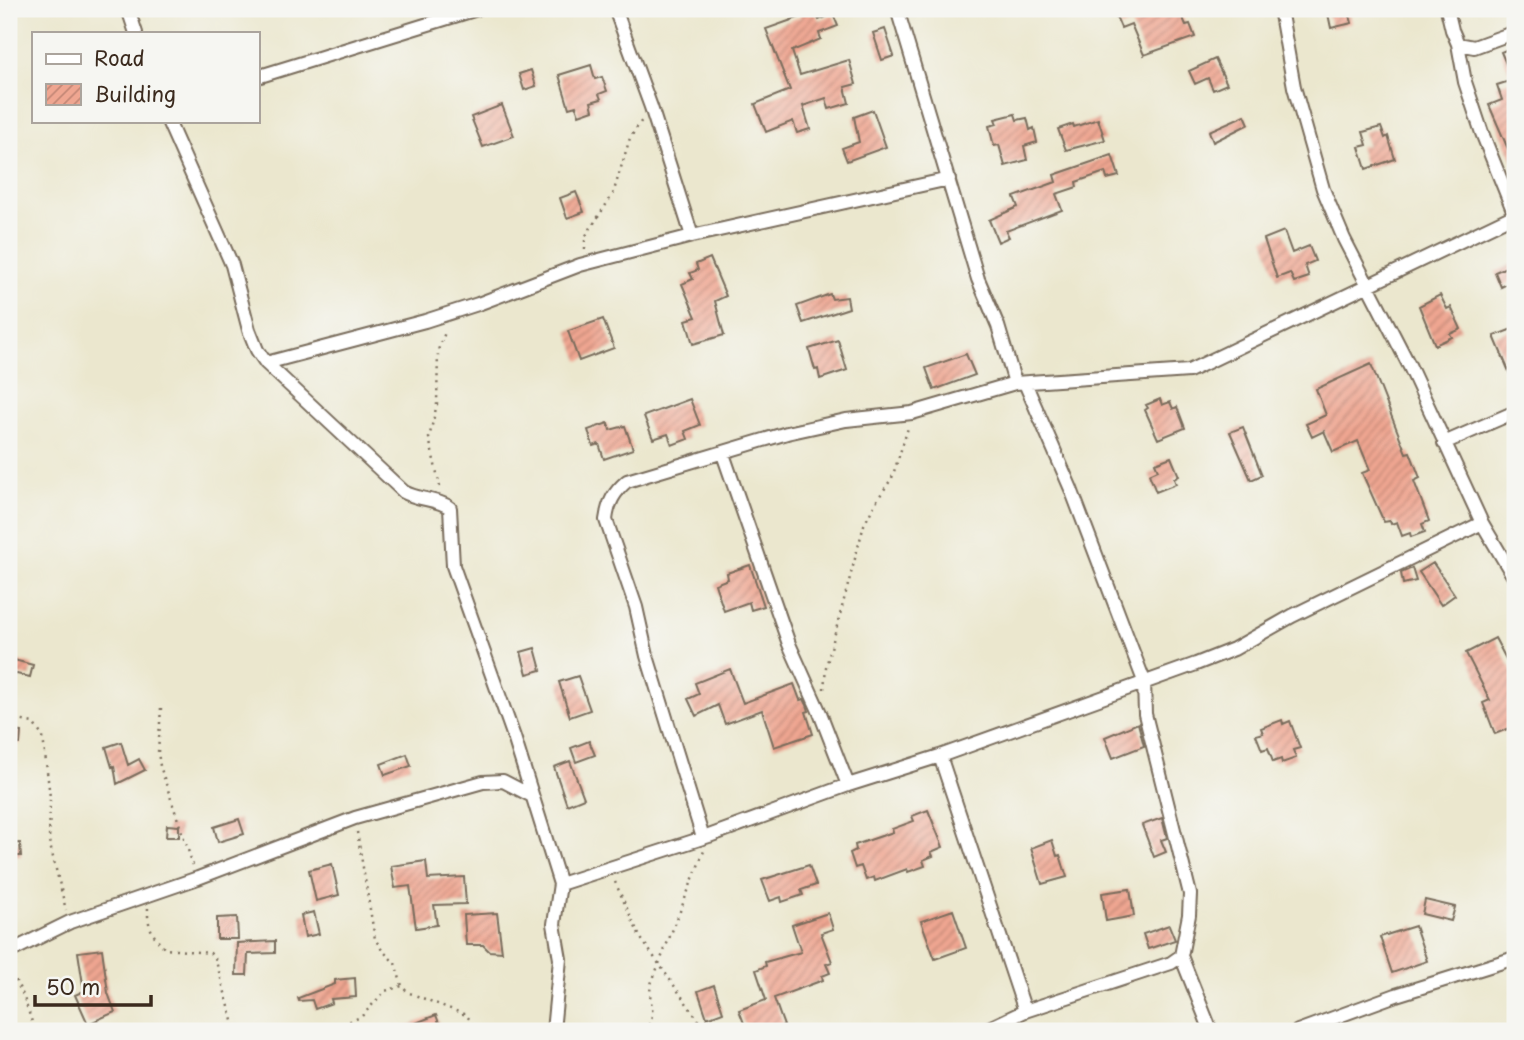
<svg xmlns="http://www.w3.org/2000/svg" width="1524" height="1040" font-family="'Playpen Sans',sans-serif">
<style>
.building{fill:url(#building-hatch)}
.lines{fill:none;stroke-linecap:round;stroke-linejoin:round}
.street-casing{stroke:#796c5c;stroke-width:16}
.path{stroke:#796c5c;stroke-width:2.5;stroke-dasharray:2 5;stroke-linecap:butt}
.street{stroke:#fff;stroke-width:12}
</style>
<defs>
<pattern id="building-hatch" width="6" height="6" patternUnits="userSpaceOnUse" patternTransform="scale(1.75)"><rect width="6" height="6" fill="#efa691"/><path d="M-1 1l2-2M0 6l6-6M5 7l2-2" fill="none" stroke="#c38776"/></pattern>
</defs>
<rect width="100%" height="100%" fill="#f6f6f2"/>
<filter id="ink" filterUnits="userSpaceOnUse"><feTurbulence type="fractalNoise" baseFrequency=".0143" numOctaves="2"/><feDisplacementMap in="SourceGraphic" scale="14" xChannelSelector="R" yChannelSelector="G"/><feConvolveMatrix kernelMatrix="1 2 1 2 8 2 1 2 1" color-interpolation-filters="sRGB"/></filter>
<filter id="wash" filterUnits="userSpaceOnUse"><feTurbulence type="fractalNoise" baseFrequency=".00686" numOctaves="4" result="noise"/><feDisplacementMap in="SourceGraphic" scale="28" xChannelSelector="R" yChannelSelector="G"/><feGaussianBlur stdDeviation="1.57" result="paint"/><feColorMatrix in="noise" values="0 0 0 0 0 0 0 0 0 0 0 0 0 0 0 0 0 1.4 0 .05"/><feComposite in="paint" operator="in"/></filter>
<g filter="url(#wash)">
<rect width="100%" height="100%" fill="#ebe7ce"/>
<g id="blocks">
<path class="building" d="M809,9H814L819,20L833,14L838,26L819,33L821,39L792,51L800,75L849,60L856,84L845,87L849,103L829,109L826,98L803,106L810,129L797,133L793,121L766,132L755,104L790,90L766,29L800,17L799,13Z
M1113,9H1139L1142,16L1159,9H1179L1186,25L1190,24L1195,37L1144,55L1131,24L1121,28Z
M1327,9H1348L1352,23L1331,28Z
M885,29L894,56L882,60L873,33Z
M1515,46V165L1489,105L1502,100L1497,85L1513,80L1501,52Z
M1215,59L1227,84L1213,90L1208,78L1195,84L1189,71Z
M591,65L595,79L602,77L607,91L599,94L601,99L591,102L593,110L579,115L576,106L569,108L559,75Z
M531,70L536,86L524,90L519,74Z
M502,105L514,136L483,147L471,117Z
M873,110L886,147L847,161L842,148L859,142L854,117Z
M1015,114L1017,120L1027,118L1030,130L1034,128L1037,142L1024,146L1027,160L1005,166L999,145L994,146L989,126L997,124L995,119Z
M1245,115L1249,124L1213,142L1209,131Z
M1098,119L1105,140L1066,150L1058,129L1073,124L1074,127Z
M1381,127L1385,138L1388,136L1395,159L1366,169L1359,147L1367,145L1363,132Z
M1112,155L1119,176L1107,179L1105,172L1076,182L1077,187L1056,194L1062,210L1006,231L1009,237L998,242L989,220L1018,207L1014,197L1056,182L1054,175Z
M576,192L584,212L567,218L560,198Z
M1284,231L1292,253L1309,246L1315,261L1305,265L1309,277L1294,282L1290,273L1277,278L1264,239Z
M710,258L726,296L715,301L724,335L693,344L686,320L696,317L682,284L693,279L690,273L698,270L696,264Z
M1515,263V280L1501,287L1495,272Z
M830,294L832,299L847,297L849,308L803,323L797,306Z
M1440,295L1447,309L1451,307L1461,329L1450,334L1452,337L1435,345L1419,306Z
M603,319L614,348L579,361L568,331Z
M1515,328V386L1494,336Z
M838,340L847,370L820,379L818,369L815,370L809,349Z
M966,354L975,375L934,390L926,368Z
M1371,364L1406,453L1410,452L1420,478L1414,481L1429,521L1422,524L1425,532L1411,537L1410,533L1402,536L1397,522L1391,524L1390,521L1384,522L1362,473L1370,470L1358,441L1333,452L1324,431L1312,437L1306,424L1326,415L1316,389Z
M690,399L700,425L685,431L688,439L672,445L668,434L653,439L644,416Z
M1160,399L1162,405L1170,402L1173,409L1177,407L1185,428L1158,439L1145,410L1148,408L1146,405Z
M608,423L610,430L625,426L633,449L604,459L599,444L593,446L588,430Z
M1243,427L1262,475L1251,480L1230,432Z
M1171,457L1179,476L1174,479L1176,484L1156,492L1149,474L1158,470L1155,463Z
M1433,563L1455,595L1441,605L1419,572Z
M750,565L764,606L751,610L749,602L724,611L715,584L728,579L727,573Z
M1412,568L1416,581L1403,584L1401,573Z
M1495,638L1515,676V726L1495,734L1483,703L1490,700L1466,653Z
M535,648L541,670L527,674L521,652Z
M14,660L33,665L30,677L12,673Z
M730,669L743,703L794,684L800,700L804,699L807,705L809,711L806,712L813,734L774,747L762,710L725,724L718,705L696,716L688,699L699,694L695,683Z
M578,676L590,710L570,717L559,682Z
M1282,720L1283,724L1290,721L1300,748L1293,750L1296,758L1282,763L1281,759L1273,762L1268,748L1262,750L1256,735L1263,733L1261,728Z
M1138,723L1144,746L1113,758L1105,737Z
M9,731L21,732L20,744H9Z
M589,741L595,755L576,762L571,748Z
M121,742L128,765L139,759L145,770L117,784L114,766L112,767L106,747Z
M407,754L411,766L385,775L381,764Z
M570,761L584,798L567,805L554,767Z
M928,810L943,847L931,852L933,856L923,860L925,866L908,872L907,869L875,881L874,877L866,880L861,866L855,868L850,853L856,850L855,845L893,832L892,829L914,821L912,816Z
M1162,818L1167,838L1161,840L1166,852L1154,857L1142,825Z
M239,819L244,834L218,842L214,827Z
M167,825L179,826V837H166Z
M1052,840L1057,856L1060,855L1067,877L1042,884L1031,848Z
M20,843L21,856H9V844Z
M426,861L428,879L464,877L466,904L434,905L437,925L416,928L410,886L395,888L391,866Z
M332,864L339,895L316,901L309,870Z
M809,865L816,885L801,890L803,895L782,902L781,897L770,901L762,880Z
M1130,889L1134,916L1106,921L1102,893Z
M1425,900L1455,907L1451,921L1422,914Z
M953,910L966,948L935,959L921,921Z
M314,912L319,934L305,937L301,915Z
M497,913L502,952L489,951L483,945H466L464,915Z
M828,913L833,929L821,933L832,962L826,964L830,973L822,976L823,980L774,998L784,1026L771,1031H747L739,1010L766,1000L756,970L766,966L765,962L801,952L792,925Z
M237,917L238,939H217V918Z
M1169,925L1175,940L1148,949L1143,934Z
M1415,926L1427,961L1392,973L1380,937Z
M275,941V953L248,954L247,975H236L237,943Z
M102,949L108,993L115,1012L88,1024L75,995L84,991L78,952Z
M355,978L356,997L331,999L332,1003L315,1009L312,1000L299,1001L298,998L335,984V980Z
M714,985L723,1012L707,1018L698,991Z
M436,1015L442,1031H398V1030Z"/>
</g>
</g>
<g filter="url(#ink)">
<use href="#blocks" fill-opacity="0" stroke="#796c5c" stroke-width="2"/>
<g class="lines">
<defs>
<path id="street" d="M128,9L136,33
M615,9L651,107L692,236L949,179
M897,9L978,279L998,326L1015,383
M1280,9L1294,87L1323,189L1344,239L1410,367L1482,523L1515,579
M1447,9L1452,30L1458,44L1465,82L1482,133L1515,215
M1458,44L1474,47L1515,32
M257,77L477,9
M168,121L232,265L249,330L257,350L266,363L404,492C418,500 439,499 450,508L453,566L514,737L560,884L554,924L560,959L553,1031
M266,363L425,321L478,304L580,265L692,236
M1444,443L1515,412
M723,454L789,644L820,713L848,785
M940,756L1025,1011
M703,838L647,656L636,607L606,520C608,503 614,492 627,481L787,433L846,420L912,413L1015,383L1189,371L1515,215
M560,884L709,836L848,785L940,756L1196,664L1234,649L1292,616L1482,523
M9,952L70,922L198,878L355,818L483,782L503,781L532,796
M1181,956L1211,1031
M983,1031L1025,1011L1171,963L1181,956L1189,915L1190,894L1145,714L1144,681L1071,489L1025,383
M1298,1031L1396,995L1515,958"/>
</defs>
<use href="#street" class="street-casing"/>
<path class="path" d="M585,249V237L613,194L630,138L642,120
M440,487L429,438L437,404L438,350L446,330
M824,689L826,667L864,525L877,500L892,478L908,428
M161,708L158,752L160,766L193,865
M9,718L33,723L43,737L50,797L49,841L66,910
M357,832L375,939L382,950L395,963L402,986L407,992L466,1015L471,1021L474,1031
M615,882L640,937L706,1031
M148,908C147,927 153,936 165,949L210,953L215,958L236,1031
M9,968L23,995L35,1031
M323,1031L361,1017L385,991L402,986
M646,1031C659,1007 647,1006 651,984L704,851"/>
<use href="#street" class="street"/>
</g>
</g>
<rect width="1524" height="1040" fill="none" stroke="#f6f6f2" stroke-width="35"/>
<rect x="32" y="32" width="228" height="91" fill="#f6f6f2" stroke="#aba49d" stroke-width="2"/>
<rect x="46" y="54" width="35" height="10" fill="#ffffff" stroke="#aba49d" stroke-width="2"/>
<text x="94" y="66" font-size="21" fill="#3b2a1e">Road</text>
<rect x="46" y="84" width="35" height="21" fill="url(#building-hatch)" stroke="#aba49d" stroke-width="2"/>
<text x="94" y="102" font-size="21" fill="#3b2a1e">Building</text>
<path d="M35 995v10h116v-10" fill="none" stroke="#3b2a1e" stroke-width="3.5"/>
<text x="46" y="995" font-size="21" fill="#3b2a1e" stroke="#f6f6f2" stroke-width="5" paint-order="stroke">50 m</text>
</svg>
